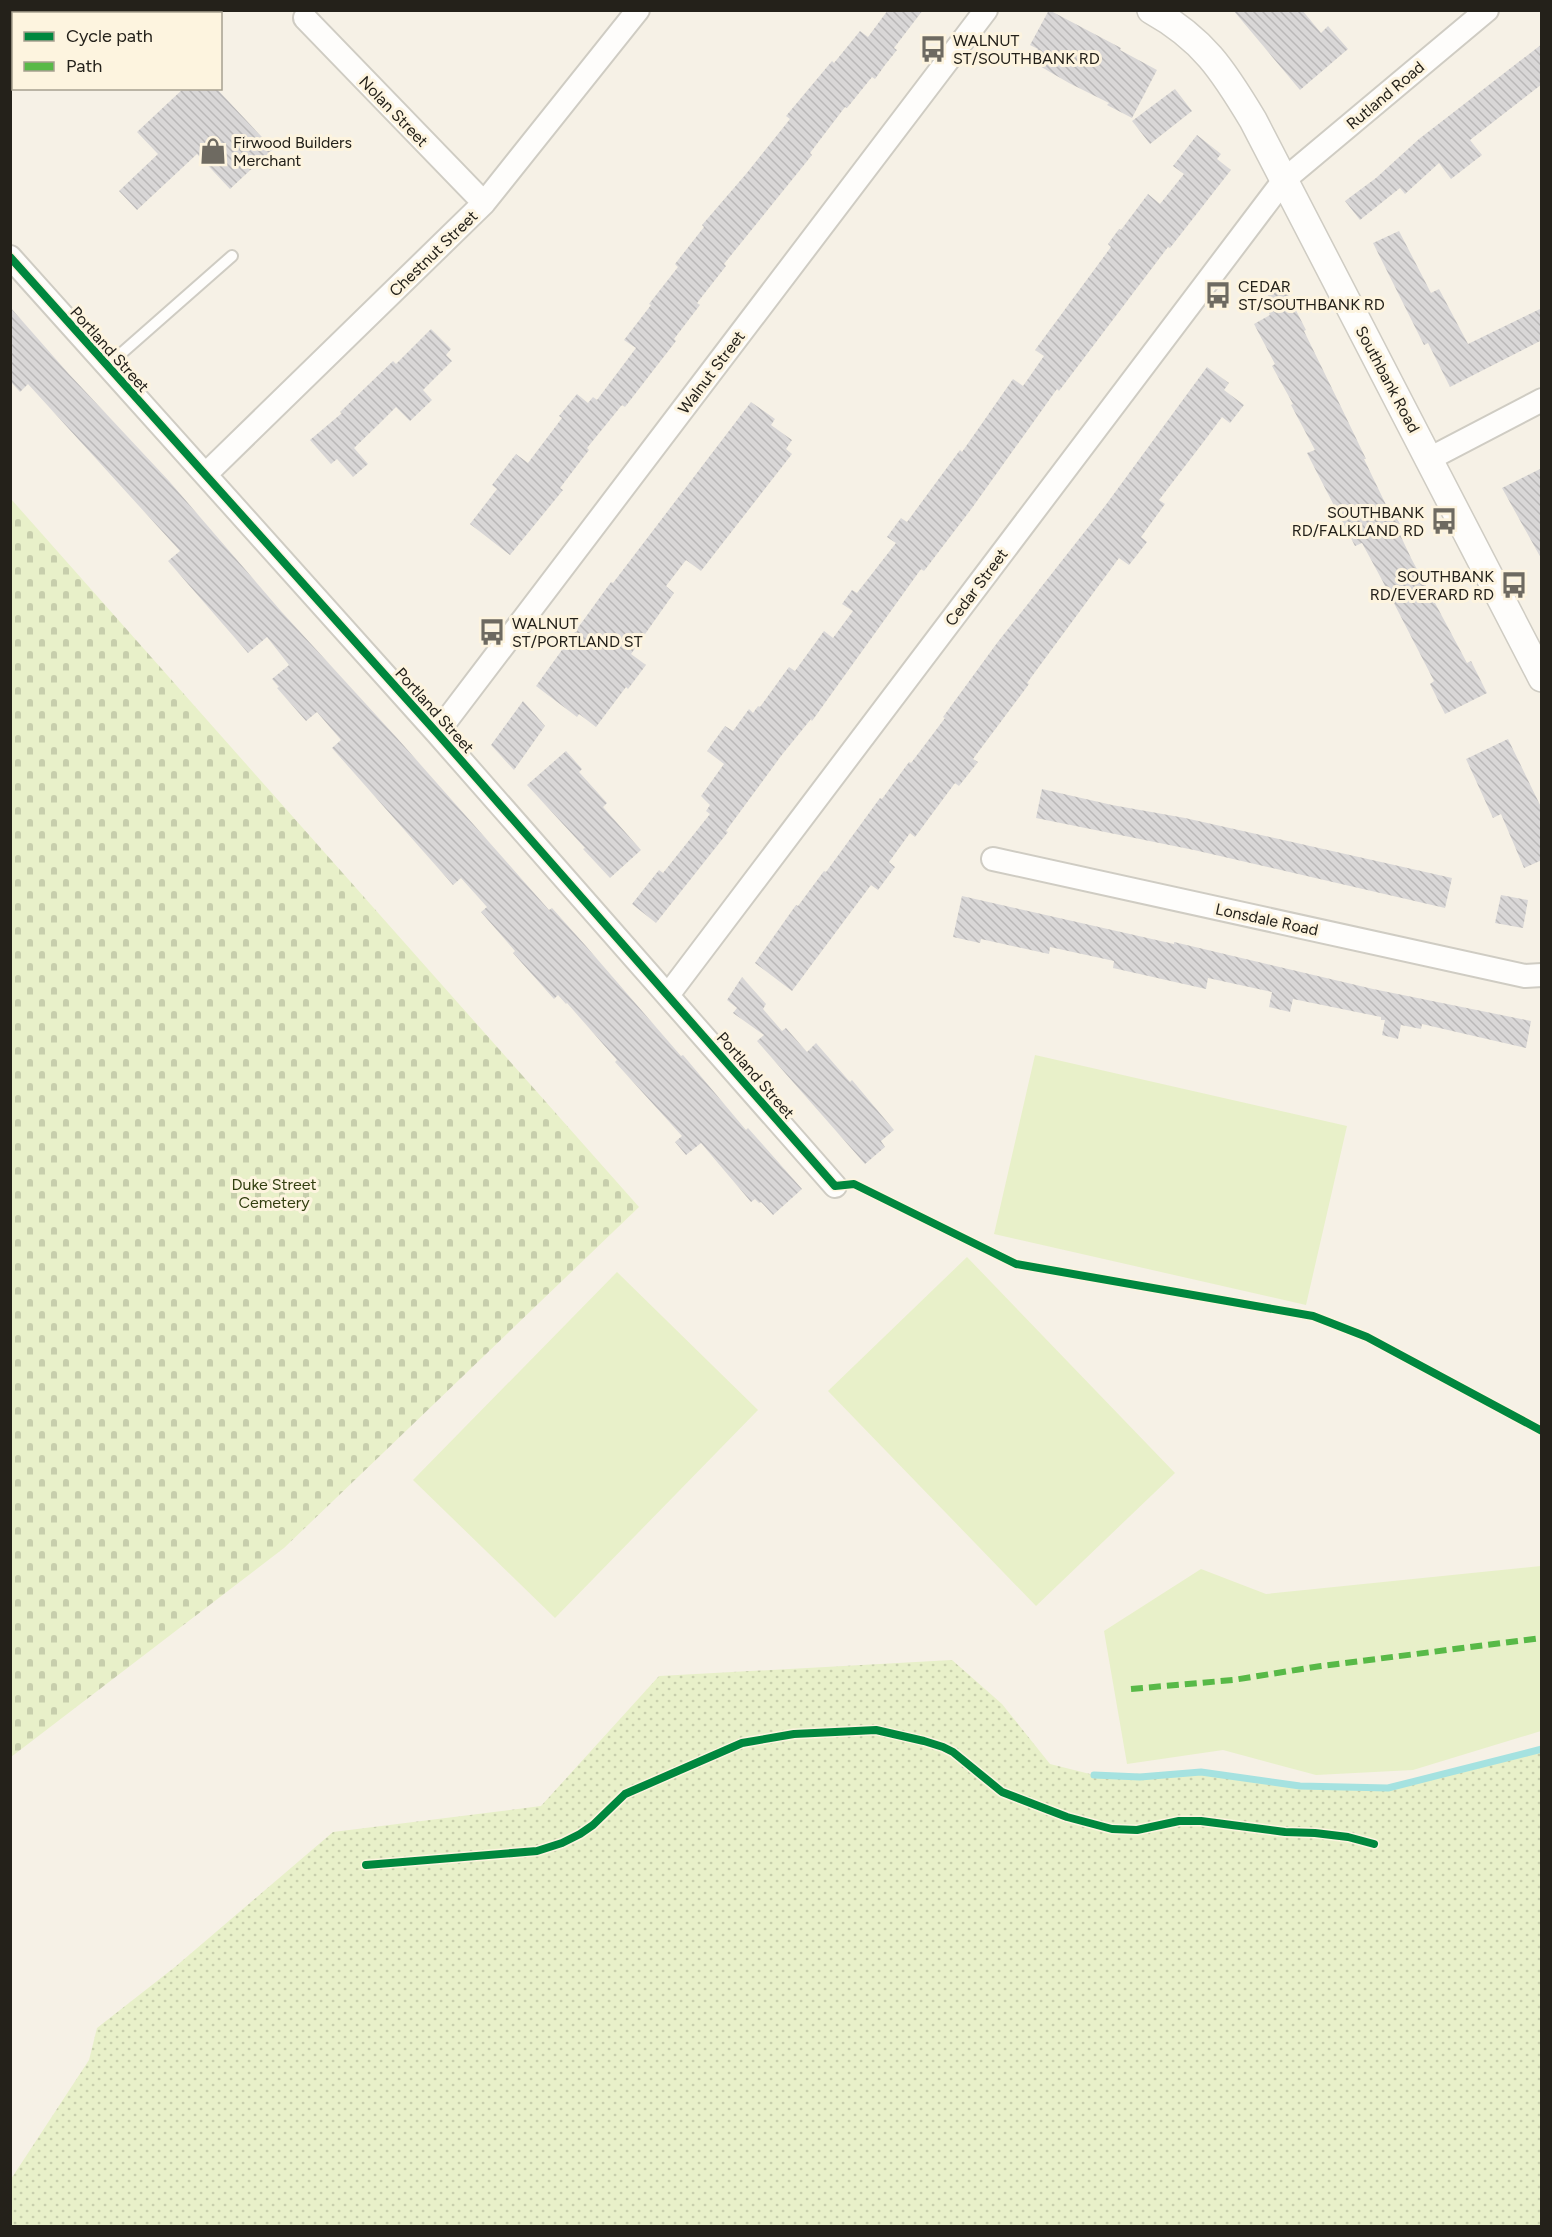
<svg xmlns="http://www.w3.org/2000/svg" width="1552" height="2237" font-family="Figtree,sans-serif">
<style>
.cemetery{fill:url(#cemetery-stones)}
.park{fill:url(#park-dots)}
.garden{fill:#e8f0c9}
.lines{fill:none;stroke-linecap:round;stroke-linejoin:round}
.stream{stroke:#a5e2e0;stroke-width:7}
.building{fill:url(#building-back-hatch)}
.service-casing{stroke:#cfccc3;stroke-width:14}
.minor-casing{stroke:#cfccc3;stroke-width:26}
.tertiary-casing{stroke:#cfccc3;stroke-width:30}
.service{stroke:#fefdfb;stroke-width:10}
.minor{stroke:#fefdfb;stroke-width:22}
.tertiary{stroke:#fefdfb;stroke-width:27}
.quiet{stroke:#58b947;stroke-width:6;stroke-dasharray:12 6;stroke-linecap:butt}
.cycleway-casing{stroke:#fdf4df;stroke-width:11}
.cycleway{stroke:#00873e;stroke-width:8}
.labels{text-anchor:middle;stroke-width:6;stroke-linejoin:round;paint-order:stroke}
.poi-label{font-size:16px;fill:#24211a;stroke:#fdf4df;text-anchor:start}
.street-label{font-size:16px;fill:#24211a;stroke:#fdf4df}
.park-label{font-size:16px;fill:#323e0f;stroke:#fdf4df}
</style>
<defs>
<pattern id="cemetery-stones" width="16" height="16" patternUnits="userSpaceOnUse" patternTransform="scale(1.5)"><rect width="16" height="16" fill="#e8f0c9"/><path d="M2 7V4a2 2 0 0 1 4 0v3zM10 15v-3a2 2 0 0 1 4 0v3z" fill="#c7ceac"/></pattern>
<pattern id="park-dots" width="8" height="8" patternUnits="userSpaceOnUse" patternTransform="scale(1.5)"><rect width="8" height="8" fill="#e8f0c9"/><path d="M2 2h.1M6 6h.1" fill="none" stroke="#c7ceac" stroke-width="1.8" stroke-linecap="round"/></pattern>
<pattern id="building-back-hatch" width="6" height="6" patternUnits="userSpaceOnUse" patternTransform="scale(1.5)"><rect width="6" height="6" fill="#d9d7d7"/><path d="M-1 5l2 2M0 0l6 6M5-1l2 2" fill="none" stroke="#bab8b8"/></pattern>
</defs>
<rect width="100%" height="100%" fill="#f6f1e6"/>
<path class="cemetery" d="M11,499L639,1207L284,1548L11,1757Z"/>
<path class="park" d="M952,1660L1002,1704L1050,1764L1094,1775L1201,1772L1300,1786L1388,1788L1541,1750V2226H11V2179L89,2060L97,2028L175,1967L333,1832L541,1806L659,1676Z"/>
<path class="garden" d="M1035,1055L1347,1126L1306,1305L994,1234Z
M967,1257L1175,1473L1036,1606L828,1391Z
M617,1272L758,1410L555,1618L413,1480Z
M1541,1566V1731L1413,1770L1316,1775L1223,1750L1127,1764L1104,1631L1201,1569L1266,1594Z"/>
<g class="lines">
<path class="stream" d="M1094,1775L1140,1777L1201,1772L1300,1786L1388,1788L1542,1749"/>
</g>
<path class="building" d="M888,10H923L894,48L897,50L885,65L875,79L872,77L847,108L845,107L810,153L812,155L724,264L726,266L697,303L700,305L674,339L676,341L625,407L622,405L587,448L589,450L560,488L563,490L510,555L470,524L497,489L492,485L516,454L528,463L562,418L559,416L577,394L588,403L593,397L597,400L636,348L624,340L651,305L649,304L678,267L675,264L704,227L702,225L746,174L790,119L786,116L832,61L834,63L860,31L868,37Z
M1049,10L1121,48L1120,50L1157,70L1132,118L1107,105L1109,103L1069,83L1031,61L1038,49L1030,45Z
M1233,10H1302L1321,33L1328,26L1348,49L1300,90Z
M1542,44V84L1470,140L1482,155L1451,179L1439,163L1405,194L1400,188L1360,220L1345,201L1376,178L1419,139Z
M184,88H216L273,149L230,189L197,154L137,210L119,191L158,154L137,132Z
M1175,89L1192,111L1150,144L1132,121Z
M1197,135L1221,154L1217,159L1231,170L1170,248L1168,247L1059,391L1057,389L972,508L924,571L921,569L812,721L811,719L781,756L726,831L728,832L656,923L632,904L659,870L663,873L710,814L706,811L710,805L701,796L724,764L707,751L725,726L733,731L749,709L753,713L758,706L760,707L789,667L795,671L824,631L833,638L853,611L842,604L852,590L857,593L896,543L887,537L898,522L901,518L907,522L960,450L962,452L1013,379L1023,386L1044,356L1035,350L1111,247L1108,244L1119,229L1121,230L1148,194L1160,204L1184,174L1173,166Z
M1399,231L1431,293L1439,289L1468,344L1542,308V340L1450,387L1428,343L1424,345L1373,243Z
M1284,287L1306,330L1304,331L1343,411L1366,459H1364L1387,507L1390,505L1400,524L1396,526L1411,558L1467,663L1471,661L1487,693L1445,714L1430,684L1434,681L1382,580L1362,543L1355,546L1311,461L1307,453L1315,450L1291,405L1293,404L1272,366L1275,364L1254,324L1270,315L1262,299Z
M10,307L68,373L169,481L280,610L397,738L549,910L552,908L585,945L681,1056L683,1055L746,1130L748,1128L802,1189L773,1215L761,1202L759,1203L755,1199L751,1202L701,1143L686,1155L675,1142L682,1136L615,1062L617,1060L567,1003L566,1004L558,995L554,999L513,953L515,951L481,912L487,907L461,878L453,885L332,748L341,740L317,712L306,721L277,688L279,687L272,679L289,665L267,637L248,653L168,561L180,551L28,384L20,392L10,381Z
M431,329L451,349L446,355L452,361L423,390L432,400L410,421L396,407L379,424L354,448L368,464L353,477L337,459L331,464L310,440L342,413L340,412L393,361L396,364Z
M1207,367L1229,383L1224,390L1244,405L1230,423L1222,417L1205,440L1159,500L1165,504L1141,537L1147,542L1137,555L1129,565L1119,558L1027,683L1029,684L973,759L978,762L959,786L955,783L915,837L910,833L889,862L895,867L878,890L871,885L792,991L755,963L796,905L798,906L824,871L826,872L880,798L882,799L909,762L911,763L927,742L945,718L943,717L997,643L1105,506Z
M751,402L775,419L771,425L792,440L786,449L792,454L701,571L686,560L666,586L674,593L631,654L646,665L628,689L626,687L596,727L579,714L577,717L536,686L611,582L613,583Z
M1542,468V560L1502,488Z
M523,701L545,726L514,770L491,745Z
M1508,739L1542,809V860L1524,868L1501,814L1493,818L1466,759Z
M566,751L582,769L579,772L607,803L603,807L641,850L610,878L583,849L585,848L527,785Z
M1042,789L1112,805L1185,818L1452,878L1445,908L1194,850L1036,818Z
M1501,895L1528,900L1523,928L1495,923Z
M962,896L1174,944V942L1373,989L1531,1021L1526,1048L1422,1024L1421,1029L1401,1025L1398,1039L1382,1035L1385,1020H1381V1017L1293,999L1290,1012L1269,1007L1272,992L1208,978L1206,989L1113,968L1114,961L1050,947L1049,954L981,939L980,943L953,937Z
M742,977L766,1004L763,1009L782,1031L786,1028L807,1052L816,1043L850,1082L852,1080L894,1130L881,1141L885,1147L865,1164L757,1041L764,1035L733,1013L737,1008L727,1000Z"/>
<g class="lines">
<defs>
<path id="service" d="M105,10L108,14
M107,366L232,256"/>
<path id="minor" d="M305,18L484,203
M10,257L437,733L835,1186
M1429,459L1542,400
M206,474L484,203L638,10
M437,733L986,10
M993,859L1525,976L1542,975
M668,995L1284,180L1487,10"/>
<path id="tertiary" d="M1151,10C1203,39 1223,70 1253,120L1542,678"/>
</defs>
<use href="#service" class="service-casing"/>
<use href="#minor" class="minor-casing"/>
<use href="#tertiary" class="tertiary-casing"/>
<use href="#service" class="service"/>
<use href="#minor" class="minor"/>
<use href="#tertiary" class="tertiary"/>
<path class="quiet" d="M1131,1689L1233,1680L1321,1666L1542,1638"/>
<defs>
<path id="cycleway" d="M10,257L437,733L835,1186L854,1184L1016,1264L1313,1316L1367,1337L1542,1431
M366,1865L537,1851L562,1843L580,1834L593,1825L625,1794L742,1743L794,1734L876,1730L924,1741L943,1747L953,1752L1002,1792L1067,1817L1112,1829L1137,1830L1179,1821H1201L1285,1832L1315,1833L1348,1837L1374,1844"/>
</defs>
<use href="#cycleway" class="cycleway-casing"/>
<use href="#cycleway" class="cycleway"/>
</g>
<defs>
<symbol id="bus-bare" viewBox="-9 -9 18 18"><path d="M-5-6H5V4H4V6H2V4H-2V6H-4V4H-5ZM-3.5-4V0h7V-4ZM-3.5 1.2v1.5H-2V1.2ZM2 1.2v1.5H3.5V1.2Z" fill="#6e6a61" stroke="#fdf4df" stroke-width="2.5" paint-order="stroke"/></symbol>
<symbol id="shop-bare" viewBox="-9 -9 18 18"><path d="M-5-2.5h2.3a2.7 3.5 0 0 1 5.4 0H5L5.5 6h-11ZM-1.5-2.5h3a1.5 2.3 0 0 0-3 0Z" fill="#6e6a61" stroke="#fdf4df" stroke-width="2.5" paint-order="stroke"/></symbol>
</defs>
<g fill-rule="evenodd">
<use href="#bus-bare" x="914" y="30" width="38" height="38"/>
<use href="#shop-bare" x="194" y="132" width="38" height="38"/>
<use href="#bus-bare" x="1199" y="276" width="38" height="38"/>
<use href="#bus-bare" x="1425" y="502" width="38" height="38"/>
<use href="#bus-bare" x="1495" y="566" width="38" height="38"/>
<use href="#bus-bare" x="473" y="613" width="38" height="38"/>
</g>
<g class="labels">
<g class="poi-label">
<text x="953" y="46">WALNUT<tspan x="953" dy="18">ST/SOUTHBANK RD</tspan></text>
<text x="233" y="148">Firwood Builders<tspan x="233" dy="18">Merchant</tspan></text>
<text x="1238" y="292">CEDAR<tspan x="1238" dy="18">ST/SOUTHBANK RD</tspan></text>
<text x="1424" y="518" text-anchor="end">SOUTHBANK<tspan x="1424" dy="18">RD/FALKLAND RD</tspan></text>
<text x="1494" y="582" text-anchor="end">SOUTHBANK<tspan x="1494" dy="18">RD/EVERARD RD</tspan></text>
<text x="512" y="629">WALNUT<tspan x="512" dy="18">ST/PORTLAND ST</tspan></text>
</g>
<g class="street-label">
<text transform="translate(1385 95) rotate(-40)" y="6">Rutland Road</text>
<text transform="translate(394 111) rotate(46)" y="6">Nolan Street</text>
<text transform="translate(433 253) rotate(-44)" y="6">Chestnut Street</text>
<text transform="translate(110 349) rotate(48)" y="6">Portland Street</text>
<text transform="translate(711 372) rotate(-53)" y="6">Walnut Street</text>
<text transform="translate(1388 379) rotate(62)" y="6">Southbank Road</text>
<text transform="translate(976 587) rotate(-53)" y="6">Cedar Street</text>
<text transform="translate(435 710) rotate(48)" y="6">Portland Street</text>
<text transform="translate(1267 919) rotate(12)" y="6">Lonsdale Road</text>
<text transform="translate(756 1075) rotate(49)" y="6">Portland Street</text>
</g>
<g class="park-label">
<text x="274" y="1190">Duke Street<tspan x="274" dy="18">Cemetery</tspan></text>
</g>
</g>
<rect width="1552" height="2237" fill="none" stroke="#24211a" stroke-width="24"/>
<rect x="12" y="12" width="210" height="78" fill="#fdf4df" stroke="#a6a090" stroke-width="1.5"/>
<rect x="24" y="32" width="30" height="9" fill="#00873e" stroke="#a6a090" stroke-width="1.5"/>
<text x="66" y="42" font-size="18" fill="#24211a">Cycle path</text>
<rect x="24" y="62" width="30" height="9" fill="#58b947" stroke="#a6a090" stroke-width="1.5"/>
<text x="66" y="72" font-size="18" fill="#24211a">Path</text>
</svg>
